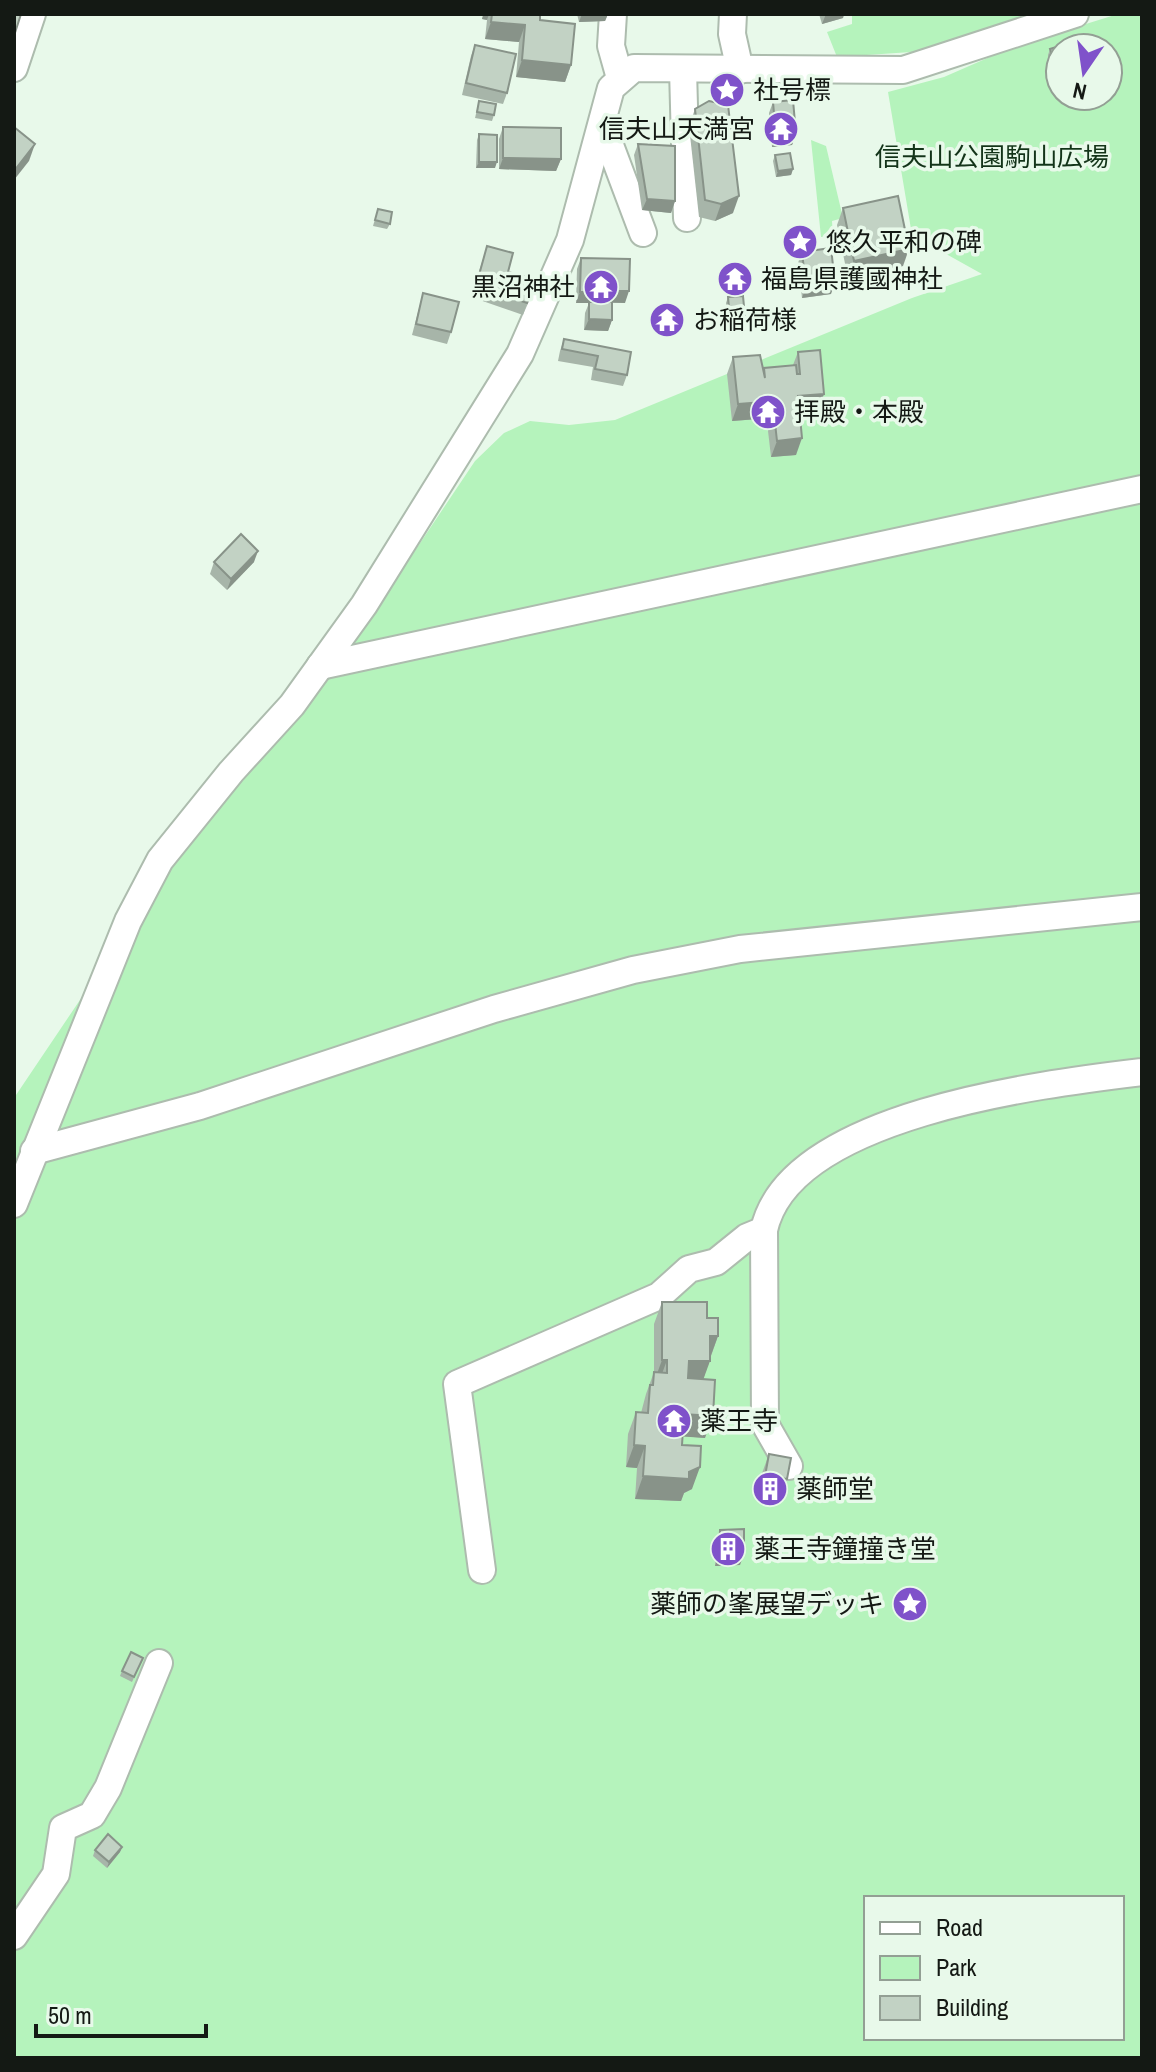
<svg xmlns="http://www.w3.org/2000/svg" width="1156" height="2072" viewBox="0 0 1156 2072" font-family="'Archivo Narrow','Noto Sans JP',sans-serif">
<rect width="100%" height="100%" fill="#e8f9ea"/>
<g fill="#b5f3bc" fill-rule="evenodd">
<polygon points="852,14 1038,14 926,51 837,57 827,32 852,24"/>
<path d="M1118,14H1142V2058H14V1098L195,829L302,708L396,579L475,461L504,433L530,421L569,425L615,420L912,298L982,274L912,235L888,92L944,77L1015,46ZM1060,48H1108V96H1060ZM866,1898H1122V2038H866Z"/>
<polygon points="811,140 826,146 843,218 832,221 833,236 821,237"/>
</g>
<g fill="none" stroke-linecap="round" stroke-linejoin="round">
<defs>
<g id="minor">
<polyline points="613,14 611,46 620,78"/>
<polyline points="733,14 732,34 740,70"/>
<polyline points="14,68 32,14"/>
<polyline points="683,69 687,218"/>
<polyline points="602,124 643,233"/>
<polyline points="320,666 1142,489"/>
<polyline points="34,1151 200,1106 494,1009 633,970 740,949 1142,907"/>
<polyline points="14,1204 128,921 160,860 231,772 292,705 364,605 520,354 570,240 611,88 634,68 903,70 1075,14"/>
<path d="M789,1466L765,1424L764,1230C789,1114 1043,1084 1142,1072"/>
<polyline points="482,1570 457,1384 659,1296 689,1269 716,1262 747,1237 764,1230"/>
<polyline points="14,1936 56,1874 63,1828 92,1815 108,1788 159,1663"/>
</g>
</defs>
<use href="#minor" stroke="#adbcae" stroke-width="30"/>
<use href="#minor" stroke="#fff" stroke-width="26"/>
</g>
<g fill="#a7b5a9">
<polygon points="483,14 540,14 540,20 571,65 565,82 516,77 519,42 485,39 487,20 482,19"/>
<polygon points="577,14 608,14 605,21 579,22"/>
<polygon points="819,14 844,14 843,18 822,24"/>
<polygon points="1070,43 1051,64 1048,55 1050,49"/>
<polygon points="475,45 507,93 503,104 462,95 471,56"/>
<polygon points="479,101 494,115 492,121 475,118"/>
<polygon points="773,102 796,134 792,145 772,147 769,113"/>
<polygon points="695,109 733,213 715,221 699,217 689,126"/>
<polygon points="503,127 561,159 556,171 499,169 499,139"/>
<polygon points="479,134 495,168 476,168 477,140"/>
<polygon points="638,144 675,201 671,213 642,210 634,155"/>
<polygon points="775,155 793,169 791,175 776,177 773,161"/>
<polygon points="843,208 903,266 848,278 837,225"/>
<polygon points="378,209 390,224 387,229 373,226"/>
<polygon points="487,246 508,272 527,303 523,315 471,297"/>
<polygon points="802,252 831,294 802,298 798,263"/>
<polygon points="581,258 625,303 612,303 612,320 608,331 584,330 585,313 589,303 576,303 577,269"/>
<polygon points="423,293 451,332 447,344 412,335"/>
<polygon points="728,297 745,317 743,323 728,324 726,303"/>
<polygon points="564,339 631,352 627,375 623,386 591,380 593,367 558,361 560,351"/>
<polygon points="798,352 818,411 800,412 796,455 771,457 767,422 759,422 758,419 732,421 727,374 733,357 763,370 793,365"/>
<polygon points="214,562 254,562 227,590 210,574"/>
<polygon points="662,1302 707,1318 718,1336 703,1379 705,1438 682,1436 682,1445 692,1489 684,1493 681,1501 635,1499 637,1468 626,1467 628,1434 636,1412 641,1413 646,1394 654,1372 654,1324"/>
<polygon points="769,1454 787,1479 779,1501 757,1498 761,1476"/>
<polygon points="720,1530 740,1565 715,1566 716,1541"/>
<polygon points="143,1658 132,1682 120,1676 122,1671"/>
<polygon points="122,1847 120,1852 107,1868 93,1856 95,1850"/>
</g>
<g fill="#889389">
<polygon points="484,14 489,14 487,20 482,19"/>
<polygon points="582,14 608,14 605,21 579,22"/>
<polygon points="826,14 844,14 843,18 822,24"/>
<polygon points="491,22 525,25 519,42 485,39"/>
<polygon points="1060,56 1060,61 1051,64 1053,58"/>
<polygon points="522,60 571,65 565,82 516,77"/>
<polygon points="796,134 792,145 772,147 776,136"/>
<polygon points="35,144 29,161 14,180 14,171"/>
<polygon points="503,158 561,159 556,171 499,169"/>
<polygon points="479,162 497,162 495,168 476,168"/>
<polygon points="793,169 791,175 776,177 778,171"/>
<polygon points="739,196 733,213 715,221 721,204"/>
<polygon points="647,199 675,201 671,213 642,210"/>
<polygon points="909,249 903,266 848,278 854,261"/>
<polygon points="835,283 831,294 802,298 806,287"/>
<polygon points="606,291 629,291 625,303 602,302"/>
<polygon points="580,292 595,292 590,303 576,303"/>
<polygon points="745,317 743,323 728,324 730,319"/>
<polygon points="589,319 612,320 608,331 584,330"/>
<polygon points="824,394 818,411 792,413 798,396"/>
<polygon points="765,402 758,419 732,421 738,404"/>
<polygon points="765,405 773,405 767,422 759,422"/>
<polygon points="802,438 796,455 771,457 777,441"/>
<polygon points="258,551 254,562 227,590 231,579"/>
<polygon points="710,1336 718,1336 710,1358"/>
<polygon points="662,1360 667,1360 659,1382 654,1382"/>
<polygon points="689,1361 710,1361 702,1383 681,1383"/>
<polygon points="684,1414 713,1416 705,1438 676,1436"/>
<polygon points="634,1445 645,1446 637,1468 626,1467"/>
<polygon points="700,1467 692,1489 684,1493 681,1501 635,1499 643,1476 689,1472"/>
<polygon points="744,1554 740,1565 715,1566 719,1555"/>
<polygon points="122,1847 120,1852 107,1868 109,1862"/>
</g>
<g fill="#c2d2c4" stroke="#889389" stroke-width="2">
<polygon points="14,14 21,14 14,36"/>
<polygon points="492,14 540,14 540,20 575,24 571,65 522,60 525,25 491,22"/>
<polygon points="1070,43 1072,48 1060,48 1060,56 1053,58 1050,49"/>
<polygon points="475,45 516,54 507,93 466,83"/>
<polygon points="793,100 796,134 776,136 773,102"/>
<polygon points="479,101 496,104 494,115 477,112"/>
<polygon points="709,101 728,105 739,196 721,204 705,200 695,109"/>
<polygon points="14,127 35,144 14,171"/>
<polygon points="503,127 561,128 561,159 503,158"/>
<polygon points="479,134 497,135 497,162 479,162"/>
<polygon points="638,144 675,146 675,201 647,199"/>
<polygon points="790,153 793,169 778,171 775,155"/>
<polygon points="898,196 909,249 854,261 843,208"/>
<polygon points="378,209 392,212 390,224 375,220"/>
<polygon points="487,246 513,253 508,272 534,279 527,303 476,286"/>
<polygon points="831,248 835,283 806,287 802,252"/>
<polygon points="581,258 630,259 629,291 606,291 606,302 612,302 612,320 589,319 589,302 594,302 595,292 580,292"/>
<polygon points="423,293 459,302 451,332 416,324"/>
<polygon points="743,296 745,317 730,319 728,297"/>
<polygon points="564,339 631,352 627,375 595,369 598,356 562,349"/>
<polygon points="820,350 824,394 798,396 802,438 777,441 773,405 765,405 765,402 738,404 733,357 760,355 765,378 764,368 796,365 797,374 800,374 798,352"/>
<polygon points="241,534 258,551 231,579 214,562"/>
<polygon points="662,1302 707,1302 707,1318 718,1318 718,1336 710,1336 710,1361 689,1361 688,1378 715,1380 713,1416 684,1414 682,1445 701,1446 700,1467 689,1472 689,1479 643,1476 645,1446 634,1445 636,1412 648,1413 650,1385 653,1385 654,1372 667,1373 667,1360 662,1360"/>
<polygon points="769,1454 791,1458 787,1479 765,1476"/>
<polygon points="744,1529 744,1554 719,1555 720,1530"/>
<polygon points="131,1652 143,1658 134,1677 122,1671"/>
<polygon points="108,1834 122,1847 109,1862 95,1850"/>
</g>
<defs>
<symbol id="sight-disc" viewBox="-11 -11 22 22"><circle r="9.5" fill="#7f52ca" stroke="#e8f9ea"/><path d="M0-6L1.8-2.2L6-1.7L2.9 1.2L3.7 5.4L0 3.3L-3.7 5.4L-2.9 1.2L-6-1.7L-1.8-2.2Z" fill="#fff"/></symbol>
<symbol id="temple-disc" viewBox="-11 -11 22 22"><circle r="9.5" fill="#7f52ca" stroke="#e8f9ea"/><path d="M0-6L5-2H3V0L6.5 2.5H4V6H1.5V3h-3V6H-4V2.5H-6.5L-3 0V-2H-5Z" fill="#fff"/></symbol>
<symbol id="building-disc" viewBox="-11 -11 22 22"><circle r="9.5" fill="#7f52ca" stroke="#e8f9ea"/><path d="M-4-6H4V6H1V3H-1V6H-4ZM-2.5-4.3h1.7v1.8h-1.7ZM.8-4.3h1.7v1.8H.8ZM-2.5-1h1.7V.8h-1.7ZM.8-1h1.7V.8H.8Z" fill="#fff"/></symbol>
</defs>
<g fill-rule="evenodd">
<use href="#sight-disc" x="707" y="70" width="40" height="40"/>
<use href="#temple-disc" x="761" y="109" width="40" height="40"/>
<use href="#sight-disc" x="780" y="222" width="40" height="40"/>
<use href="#temple-disc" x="715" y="259" width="40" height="40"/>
<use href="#temple-disc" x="581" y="267" width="40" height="40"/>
<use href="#temple-disc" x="647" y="300" width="40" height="40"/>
<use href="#temple-disc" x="748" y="392" width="40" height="40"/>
<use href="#temple-disc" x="654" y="1401" width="40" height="40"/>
<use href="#building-disc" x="750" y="1469" width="40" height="40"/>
<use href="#building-disc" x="708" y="1529" width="40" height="40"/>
<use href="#sight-disc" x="890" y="1584" width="40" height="40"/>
</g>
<g text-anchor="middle" stroke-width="7" stroke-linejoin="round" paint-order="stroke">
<g font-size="26" fill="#141914" stroke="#e8f9ea" text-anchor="start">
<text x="753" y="99">社号標</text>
<text x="755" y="138" text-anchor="end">信夫山天満宮</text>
<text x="826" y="251">悠久平和の碑</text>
<text x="761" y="288">福島県護國神社</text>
<text x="575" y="296" text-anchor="end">黒沼神社</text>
<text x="693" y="329">お稲荷様</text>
<text x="794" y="421">拝殿・本殿</text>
<text x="700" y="1430">薬王寺</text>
<text x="796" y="1498">薬師堂</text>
<text x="754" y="1558">薬王寺鐘撞き堂</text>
<text x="884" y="1613" text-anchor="end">薬師の峯展望デッキ</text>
</g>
<g font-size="26" fill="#133419" stroke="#e8f9ea">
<text x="992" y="166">信夫山公園駒山広場</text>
</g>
</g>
<rect width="1156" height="2072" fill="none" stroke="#141914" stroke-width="32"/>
<rect x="864" y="1896" width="260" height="144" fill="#e8f9ea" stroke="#939f94" stroke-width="2"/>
<rect x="880" y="1922" width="40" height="12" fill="#ffffff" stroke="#939f94" stroke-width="2"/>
<text x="936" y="1936" font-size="24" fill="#141914">Road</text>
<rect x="880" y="1956" width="40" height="24" fill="#b5f3bc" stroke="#939f94" stroke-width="2"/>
<text x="936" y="1976" font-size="24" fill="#141914">Park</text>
<rect x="880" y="1996" width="40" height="24" fill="#c2d2c4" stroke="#939f94" stroke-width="2"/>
<text x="936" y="2016" font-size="24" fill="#141914">Building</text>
<g transform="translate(1084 72) rotate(193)"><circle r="38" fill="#e8f9ea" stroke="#939f94" stroke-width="2"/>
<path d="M0-6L14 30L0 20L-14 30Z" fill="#7f52ca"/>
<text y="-12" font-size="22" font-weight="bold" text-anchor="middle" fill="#141914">N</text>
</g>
<path d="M36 2024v12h170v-12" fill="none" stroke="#141914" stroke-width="4"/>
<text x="48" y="2024" font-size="24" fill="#141914" stroke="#e8f9ea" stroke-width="6" paint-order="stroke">50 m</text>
</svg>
